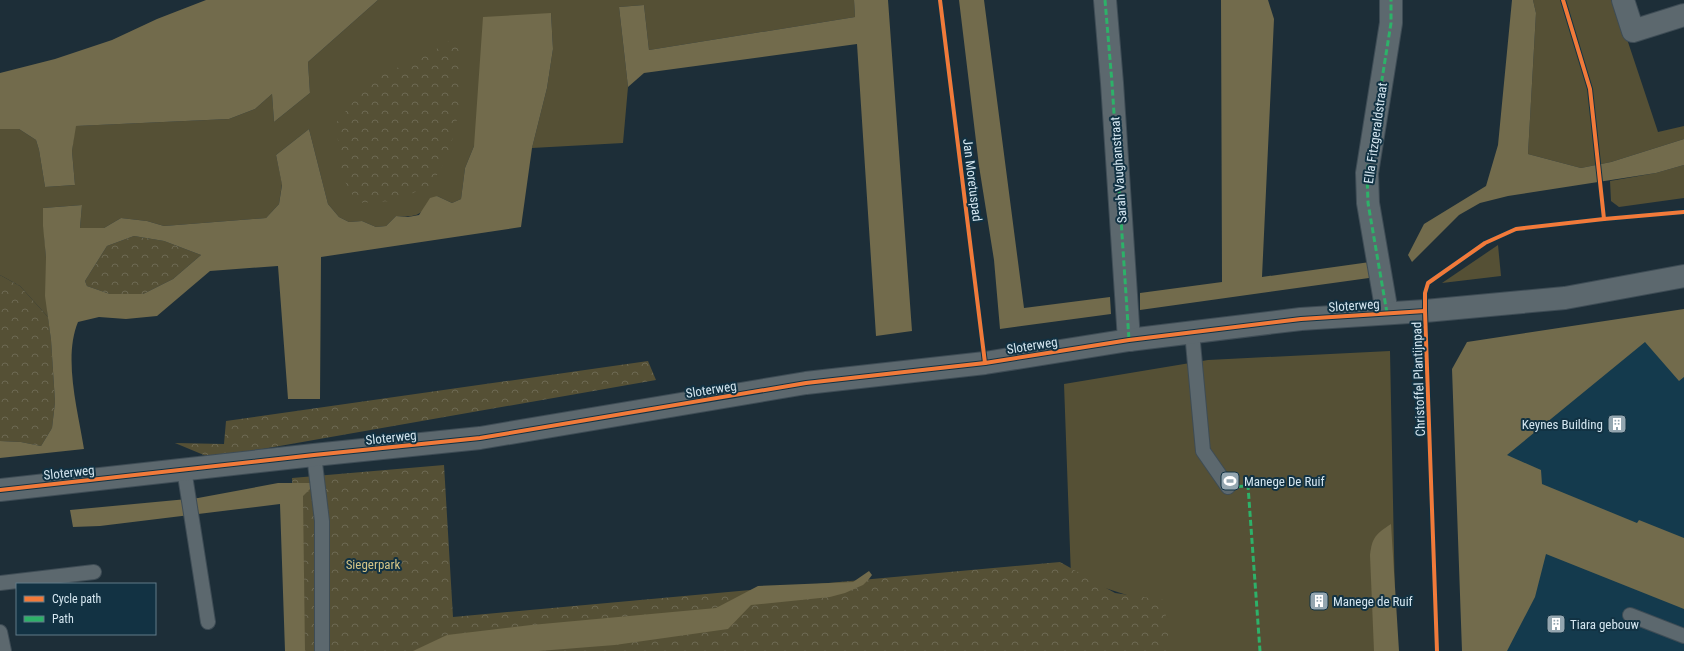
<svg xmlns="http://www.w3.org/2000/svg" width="1684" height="651" viewBox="0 0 1684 651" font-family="'Roboto Condensed',sans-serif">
<defs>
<pattern id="forest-crowns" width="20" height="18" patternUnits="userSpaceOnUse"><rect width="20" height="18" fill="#555035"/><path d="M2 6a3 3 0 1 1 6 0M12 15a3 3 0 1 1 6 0" fill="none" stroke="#6d6953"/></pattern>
</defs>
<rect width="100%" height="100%" fill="#1d2e38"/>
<polygon fill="#143a4d" points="1684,314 1684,651 1486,651 1476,373"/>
<g fill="#555035">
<path d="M378,0H854L855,17L649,50L644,5L619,7L628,87L623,143L532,148L547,88L553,49L551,13L474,146L465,168L461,199L452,203L437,196C421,213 421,218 396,216L386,226L376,227L362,221L349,222L339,217L328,204L309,129L276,155L282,184L279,204L266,218L164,226L147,221L121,218L104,228H80L82,205L43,208C43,225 45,241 46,258C47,277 46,297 48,317L20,286L0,275V129H19L36,140L39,150L45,187L75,185L72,151L75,126L229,119L255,109L272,94L274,122L310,93L308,62Z"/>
<polygon points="1533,0 1614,0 1658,132 1684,126 1684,139 1611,162 1581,168 1528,154 1536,13"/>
<polygon points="1684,165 1684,198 1619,207 1611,201 1610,181 1656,173"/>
<polygon points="1498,245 1501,276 1442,283"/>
<polygon points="1390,351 1396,651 1168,651 1164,607 1071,577 1064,384 1208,360"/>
</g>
<g fill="url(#forest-crowns)">
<polygon points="459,35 461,102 449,153 431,186 392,201 357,203 342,176 336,123 377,73 412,64"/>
<polygon points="134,236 164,241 201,255 173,279 143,294 110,294 87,286 85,281 107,246"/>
<polygon points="0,275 20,286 48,317 51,340 55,402 52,428 41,446 21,442 0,441"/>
<polygon points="648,361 656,380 211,458 175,443 224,444 226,421"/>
<polygon points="444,465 453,617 1060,562 1115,593 1164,600 1170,651 300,651 292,478"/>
</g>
<g fill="#726b4c" fill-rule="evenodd">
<polygon points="206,0 378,0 308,62 310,93 274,122 272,94 255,109 229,119 76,126 72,151 75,185 45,187 39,150 36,140 19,129 0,129 0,73 55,59 112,40 157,19"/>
<polygon points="854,0 888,0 912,331 876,336 857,44 644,73 628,87 619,7 644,5 649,50 855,17"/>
<polygon points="959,0 984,0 1024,308 1110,297 1111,314 1000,329 994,260 979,166"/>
<polygon points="1221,0 1268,0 1274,19 1262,277 1370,262 1369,278 1140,310 1140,293 1222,282"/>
<polygon points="1512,0 1533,0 1536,13 1528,154 1581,168 1611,162 1684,139 1684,165 1656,173 1508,196 1480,203 1459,215 1412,262 1408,255 1424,224 1486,186 1498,145"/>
<path d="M551,13L553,49L547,88L532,148L521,227L321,257L320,399H288L278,266L210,271L157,316L126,319L99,317L78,322C63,358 78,411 84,449L0,458V441L21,442L41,446L52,428L55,402L51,340L45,296L46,258L43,226V208L82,205L80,228H104L121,218L147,221L164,226L266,218L279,204L282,185L276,155L309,129L328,204L339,217L349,222L362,221L376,227L386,226L396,216L408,217L419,215L430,198L437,196L452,203L461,199L465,168L474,146L483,17ZM134,236L164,241L201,255L173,279L143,294H110L87,286L85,281L107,246Z"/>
<polygon points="1684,309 1684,377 1679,381 1645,342 1507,455 1541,470 1542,484 1637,523 1639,520 1684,538 1684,609 1546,554 1535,597 1507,651 1462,651 1452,369 1467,342"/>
<polygon points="278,483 311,483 310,489 303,496 305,651 285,651 280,504 100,526 73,527 70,510 198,498"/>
<path d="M1391,524L1399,651H1374L1370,555C1372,537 1376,534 1391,524Z"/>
<polygon points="869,571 872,575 869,579 863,585 845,593 830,597 751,605 728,629 615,645 539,651 413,651 447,635 531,625 716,608 758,586 853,582"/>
</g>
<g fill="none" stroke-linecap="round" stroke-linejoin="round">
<defs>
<g id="lane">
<polyline points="1192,332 1203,451 1228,487"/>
<polyline points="314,455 322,521 322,651"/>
<polyline points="184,469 208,622"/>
<polyline points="0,583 94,572"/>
<polyline points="1630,615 1684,636"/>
<polyline points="0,632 4,651"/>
</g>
<g id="street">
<polyline points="1105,0 1112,83 1129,340"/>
<polyline points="1623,0 1633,31 1684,15"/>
<polyline points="1387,313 1368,203 1367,173 1391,23 1391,0"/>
<polyline points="0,490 314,455 480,438 806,383 985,363 1129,340 1301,319 1425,311 1565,298 1684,276"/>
</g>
</defs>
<use href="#lane" stroke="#3e4c55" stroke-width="16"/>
<use href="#street" stroke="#3e4c55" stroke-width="24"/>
<use href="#lane" stroke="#5c686e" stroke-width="14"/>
<use href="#street" stroke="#5c686e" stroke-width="22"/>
<g stroke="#2db169" stroke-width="3" stroke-dasharray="6 3" stroke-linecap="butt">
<polyline points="1105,0 1112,83 1129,340"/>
<polyline points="1387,313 1368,203 1367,173 1391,23 1391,0"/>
<polyline points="1228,487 1248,486 1260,651"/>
</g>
<defs>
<g id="cycleway">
<polyline points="940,0 985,363"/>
<polyline points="1563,0 1590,89 1604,219"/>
<polyline points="0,490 314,455 480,438 806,383 985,363 1129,340 1301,319 1425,311"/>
<polyline points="1437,651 1425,311 1425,293 1428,283 1485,243 1516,229 1604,219 1684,212"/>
</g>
</defs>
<use href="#cycleway" stroke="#123243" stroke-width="6"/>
<use href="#cycleway" stroke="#f17a3a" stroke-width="4"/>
</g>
<defs>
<symbol id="building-square" viewBox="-11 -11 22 22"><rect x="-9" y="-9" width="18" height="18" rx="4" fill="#94a6b0" stroke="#123243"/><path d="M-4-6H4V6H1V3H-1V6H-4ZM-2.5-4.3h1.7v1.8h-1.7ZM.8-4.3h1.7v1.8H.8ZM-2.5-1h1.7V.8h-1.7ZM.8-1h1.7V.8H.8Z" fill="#fff"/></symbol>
<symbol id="stadium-square" viewBox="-11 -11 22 22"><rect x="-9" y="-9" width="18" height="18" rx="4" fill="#94a6b0" stroke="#123243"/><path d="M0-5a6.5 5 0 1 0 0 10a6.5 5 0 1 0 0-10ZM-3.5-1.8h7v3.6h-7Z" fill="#fff"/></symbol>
</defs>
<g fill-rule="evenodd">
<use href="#building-square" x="1606" y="413" width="22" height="22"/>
<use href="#stadium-square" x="1219" y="470" width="22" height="22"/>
<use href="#building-square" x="1308" y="590" width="22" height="22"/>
<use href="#building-square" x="1545" y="613" width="22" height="22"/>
</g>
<g text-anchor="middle" stroke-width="4" stroke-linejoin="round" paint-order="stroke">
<g font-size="13" fill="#d4e6f0" stroke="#123243">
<text transform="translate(1375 133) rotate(-82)" y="5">Ella Fitzgeraldstraat</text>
<text transform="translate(1118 170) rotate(-94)" y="5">Sarah Vaughanstraat</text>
<text transform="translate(973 180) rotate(83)" y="5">Jan Moretuspad</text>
<text transform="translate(1354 305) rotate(-4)" y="5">Sloterweg</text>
<text transform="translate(1032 345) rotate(-9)" y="5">Sloterweg</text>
<text transform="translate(1418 379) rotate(-92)" y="5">Christoffel Plantijnpad</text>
<text transform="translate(711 389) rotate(-9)" y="5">Sloterweg</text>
<text transform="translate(391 437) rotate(-6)" y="5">Sloterweg</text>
<text transform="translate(69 472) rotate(-6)" y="5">Sloterweg</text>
</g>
<g font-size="13" fill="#d4e6f0" stroke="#123243" text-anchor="start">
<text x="1603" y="429" text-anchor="end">Keynes Building</text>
<text x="1244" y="486">Manege De Ruif</text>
<text x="1333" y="606">Manege de Ruif</text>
<text x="1570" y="629">Tiara gebouw</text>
</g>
<g font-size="13" fill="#d4c486" stroke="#123243">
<text x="373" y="569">Siegerpark</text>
</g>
</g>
<rect x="16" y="583" width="140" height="52" fill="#123243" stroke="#607a88"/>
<rect x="24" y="596" width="20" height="6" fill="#f17a3a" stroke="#607a88"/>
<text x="52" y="603" font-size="12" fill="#d4e6f0">Cycle path</text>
<rect x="24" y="616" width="20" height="6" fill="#2db169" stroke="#607a88"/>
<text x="52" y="623" font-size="12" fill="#d4e6f0">Path</text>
</svg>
